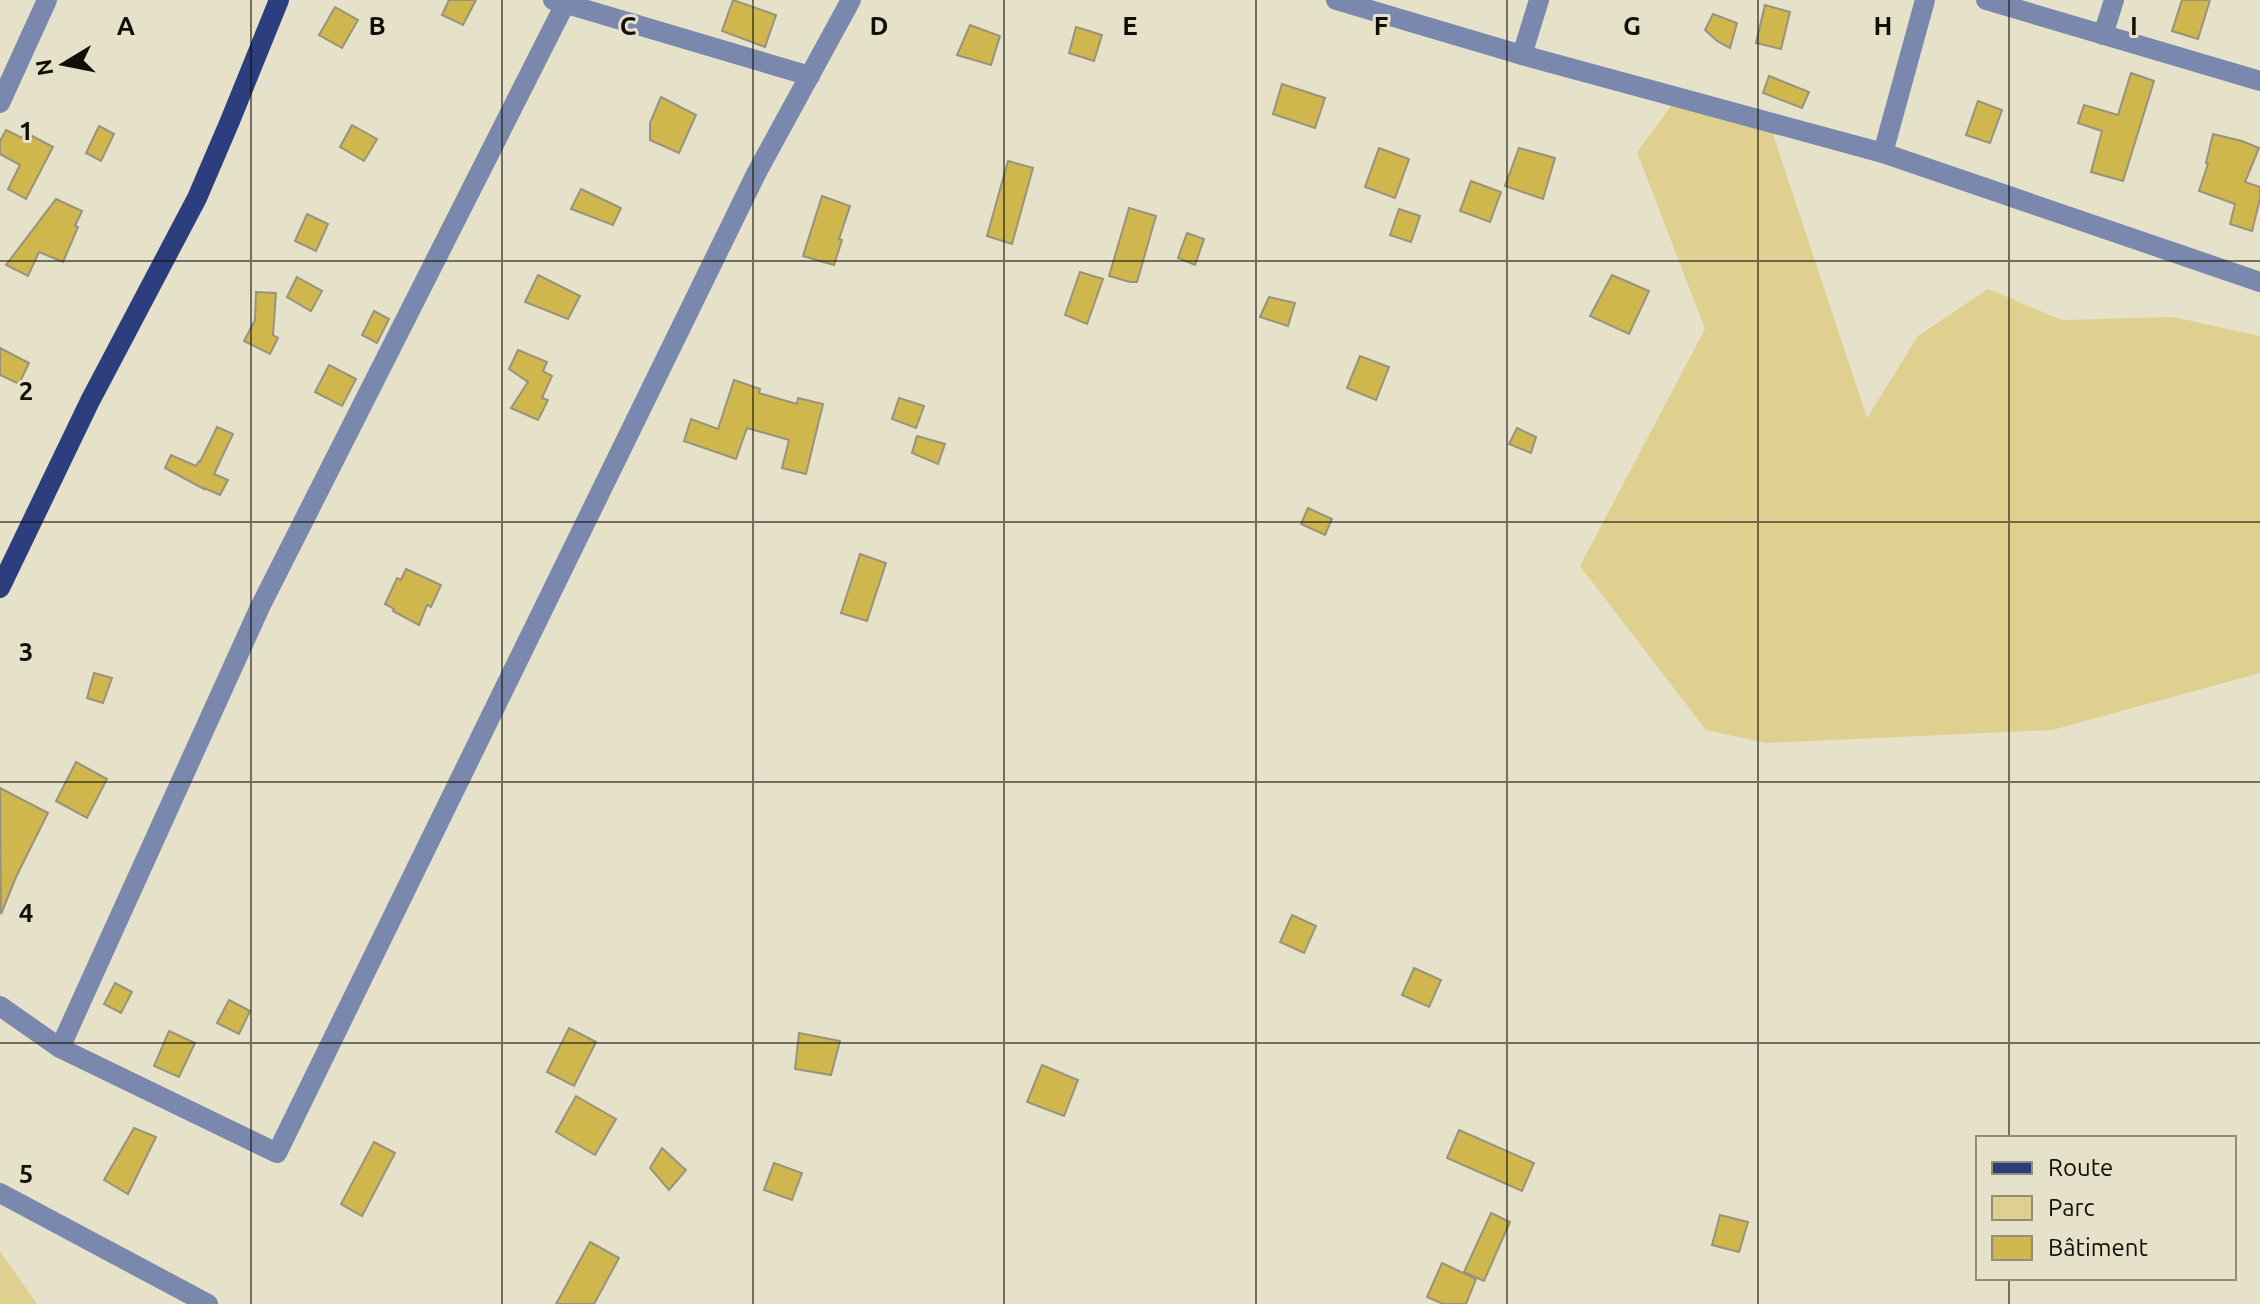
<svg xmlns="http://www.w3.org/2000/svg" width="2260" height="1304" viewBox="0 0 2260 1304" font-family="Ubuntu,sans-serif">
<rect width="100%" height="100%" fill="#e6e1c9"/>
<g fill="#dfd08f">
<polygon points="1674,102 1772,131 1867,418 1918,336 1988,289 2062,320 2173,317 2260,336 2260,673 2052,730 1766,743 1706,730 1580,566 1705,329 1637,152"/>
<polygon points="0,1251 2,1254 37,1304 0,1304"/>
</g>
<g fill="#cfb64d" stroke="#99937d" stroke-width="2">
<polygon points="449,0 476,0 463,25 442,15"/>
<polygon points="733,0 776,15 765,47 722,31"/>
<polygon points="2182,0 2210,0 2198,39 2172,31"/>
<polygon points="1765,5 1790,12 1781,49 1756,43"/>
<polygon points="335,7 358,20 342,48 319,35"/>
<polygon points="1713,14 1737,23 1730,48 1717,41 1705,30"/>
<polygon points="970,25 1000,36 991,65 957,55"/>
<polygon points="1076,27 1102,35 1094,61 1069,53"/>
<polygon points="2131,73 2154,81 2123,181 2091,172 2102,131 2078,123 2084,105 2118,115"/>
<polygon points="1769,76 1809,92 1802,108 1763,93"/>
<polygon points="1282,84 1325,98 1315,128 1273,114"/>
<polygon points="661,97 696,115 679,153 650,140 650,123"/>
<polygon points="1978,101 2002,110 1990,143 1966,135"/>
<polygon points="352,125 377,139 364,161 340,147"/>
<polygon points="99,126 114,134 101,161 86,153"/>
<polygon points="6,130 22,138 25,132 53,147 26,199 8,189 20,165 0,154 0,141"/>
<polygon points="2213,134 2242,141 2259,148 2245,182 2260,187 2260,199 2252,231 2230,224 2235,204 2199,191 2208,164 2206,163"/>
<polygon points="1379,148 1409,159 1395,198 1365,187"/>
<polygon points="1519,148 1555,158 1543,199 1505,186"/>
<polygon points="1008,161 1033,168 1012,244 987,236"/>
<polygon points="1471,181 1501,192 1490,222 1460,211"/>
<polygon points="581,189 621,208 613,225 571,209"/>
<polygon points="822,196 850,206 839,239 842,240 834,265 803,256"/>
<polygon points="56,199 82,211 75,226 78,227 63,262 39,252 28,276 6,265"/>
<polygon points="1129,208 1156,216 1137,282 1130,282 1109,276"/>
<polygon points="1399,209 1420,216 1411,242 1390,235"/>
<polygon points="307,214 328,224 316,251 295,241"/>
<polygon points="1187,233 1204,239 1195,265 1178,258"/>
<polygon points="1080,272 1103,279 1087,324 1065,315"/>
<polygon points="538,275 580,296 568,319 525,302"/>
<polygon points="1612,275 1649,291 1629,334 1590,316"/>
<polygon points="297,277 322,291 311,311 287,297"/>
<polygon points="256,292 276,293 273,335 278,338 270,354 244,341 255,320"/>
<polygon points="1269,297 1295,303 1288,326 1260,317"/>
<polygon points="374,311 389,319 377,343 362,335"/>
<polygon points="0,348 29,363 19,384 0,375"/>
<polygon points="518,350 547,362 543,371 552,376 542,398 548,400 538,420 511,408 528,382 509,369"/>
<polygon points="1360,356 1389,367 1376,400 1347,388"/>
<polygon points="329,365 356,379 342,406 315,392"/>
<polygon points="734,380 760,389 759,393 797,404 798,398 823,404 806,474 782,468 789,440 747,428 736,459 684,441 691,419 718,429"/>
<polygon points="899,398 924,406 916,428 892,419"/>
<polygon points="217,427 233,434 214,474 228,480 220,495 204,488 204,489 165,468 171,455 196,466 199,461 200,462"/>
<polygon points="1517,428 1536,437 1531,453 1509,444"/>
<polygon points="917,436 945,444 938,464 912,453"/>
<polygon points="1308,508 1332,519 1325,535 1301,524"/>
<polygon points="860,554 886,563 867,621 841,613"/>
<polygon points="406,569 441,585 431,607 427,605 419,625 393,611 394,609 385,604 397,578 401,580"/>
<polygon points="94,673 112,678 103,703 87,698"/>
<polygon points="76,762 107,779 87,818 56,801"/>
<polygon points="0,788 48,813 16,877 1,914"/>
<polygon points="1292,915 1316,926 1304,953 1280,942"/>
<polygon points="1414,968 1441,980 1429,1007 1402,995"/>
<polygon points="115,983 132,992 121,1013 104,1004"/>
<polygon points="229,1000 250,1011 239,1034 217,1023"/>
<polygon points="569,1028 596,1042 574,1086 547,1072"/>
<polygon points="169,1031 195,1043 179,1077 154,1066"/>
<polygon points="799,1033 840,1041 831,1075 795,1069"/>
<polygon points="1042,1065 1078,1080 1064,1116 1027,1102"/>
<polygon points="576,1096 616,1119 595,1155 556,1132"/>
<polygon points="134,1128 156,1137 128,1194 104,1180"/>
<polygon points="1459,1130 1534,1163 1522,1191 1447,1158"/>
<polygon points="374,1142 395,1153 362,1216 341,1204"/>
<polygon points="662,1148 686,1170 669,1190 650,1168"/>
<polygon points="774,1163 802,1173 792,1200 764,1190"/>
<polygon points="1491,1213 1510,1222 1484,1281 1464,1272"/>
<polygon points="1720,1215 1748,1222 1739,1252 1712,1245"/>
<polygon points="590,1242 619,1258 594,1304 556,1304"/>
<polygon points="1442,1263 1476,1279 1466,1304 1443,1304 1427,1297"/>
</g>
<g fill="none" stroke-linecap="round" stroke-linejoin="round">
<g stroke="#7a88ad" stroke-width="20">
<polyline points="553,0 810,76"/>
<polyline points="1336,0 1522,55 1883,153 2260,282"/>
<polyline points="1986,0 2260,81"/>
<polyline points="2103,35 2114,0"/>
<polyline points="1522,55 1539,0"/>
<polyline points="0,103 47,0"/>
<polyline points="1883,153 1925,0"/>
<polyline points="0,1006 60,1048 277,1153 757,172 851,0"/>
<polyline points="60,1048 260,607 565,4"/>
<polyline points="0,1193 208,1304"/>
</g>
<polyline stroke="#2c3e7d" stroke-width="20" points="0,588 90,401 197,198 230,121 279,0"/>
</g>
<path fill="none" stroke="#110f07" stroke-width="2" stroke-opacity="0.55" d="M251,0V1304M502,0V1304M753,0V1304M1004,0V1304M1256,0V1304M1507,0V1304M1758,0V1304M2009,0V1138M0,261H2260M0,522H2260M0,782H2260M0,1043H2260M2009,1278V1304"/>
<g font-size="26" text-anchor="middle" font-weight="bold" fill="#110f07" stroke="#e6e1c9" stroke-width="6" stroke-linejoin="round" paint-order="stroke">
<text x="126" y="35">A</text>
<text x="377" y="35">B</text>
<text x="628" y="35">C</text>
<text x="879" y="35">D</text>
<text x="1130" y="35">E</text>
<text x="1381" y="35">F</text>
<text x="1632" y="35">G</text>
<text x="1883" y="35">H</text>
<text x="2134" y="35">I</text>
<text x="26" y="140">1</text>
<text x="26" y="400">2</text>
<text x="26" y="661">3</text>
<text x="26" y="922">4</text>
<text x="26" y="1183">5</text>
</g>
<rect x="1976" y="1136" width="260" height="144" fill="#e6e1c9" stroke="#918d7b" stroke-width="2"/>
<rect x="1992" y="1162" width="40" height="12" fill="#2c3e7d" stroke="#918d7b" stroke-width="2"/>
<text x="2048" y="1176" font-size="24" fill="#110f07">Route</text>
<rect x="1992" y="1196" width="40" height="24" fill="#dfd08f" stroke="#918d7b" stroke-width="2"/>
<text x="2048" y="1216" font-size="24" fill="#110f07">Parc</text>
<rect x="1992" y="1236" width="40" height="24" fill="#cfb64d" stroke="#918d7b" stroke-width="2"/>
<text x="2048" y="1256" font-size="24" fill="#110f07">Bâtiment</text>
<g transform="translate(64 64) rotate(260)" stroke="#e6e1c9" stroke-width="6" paint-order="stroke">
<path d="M0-6L14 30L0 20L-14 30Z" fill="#110f07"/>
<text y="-12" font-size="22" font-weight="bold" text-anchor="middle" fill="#110f07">N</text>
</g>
</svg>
